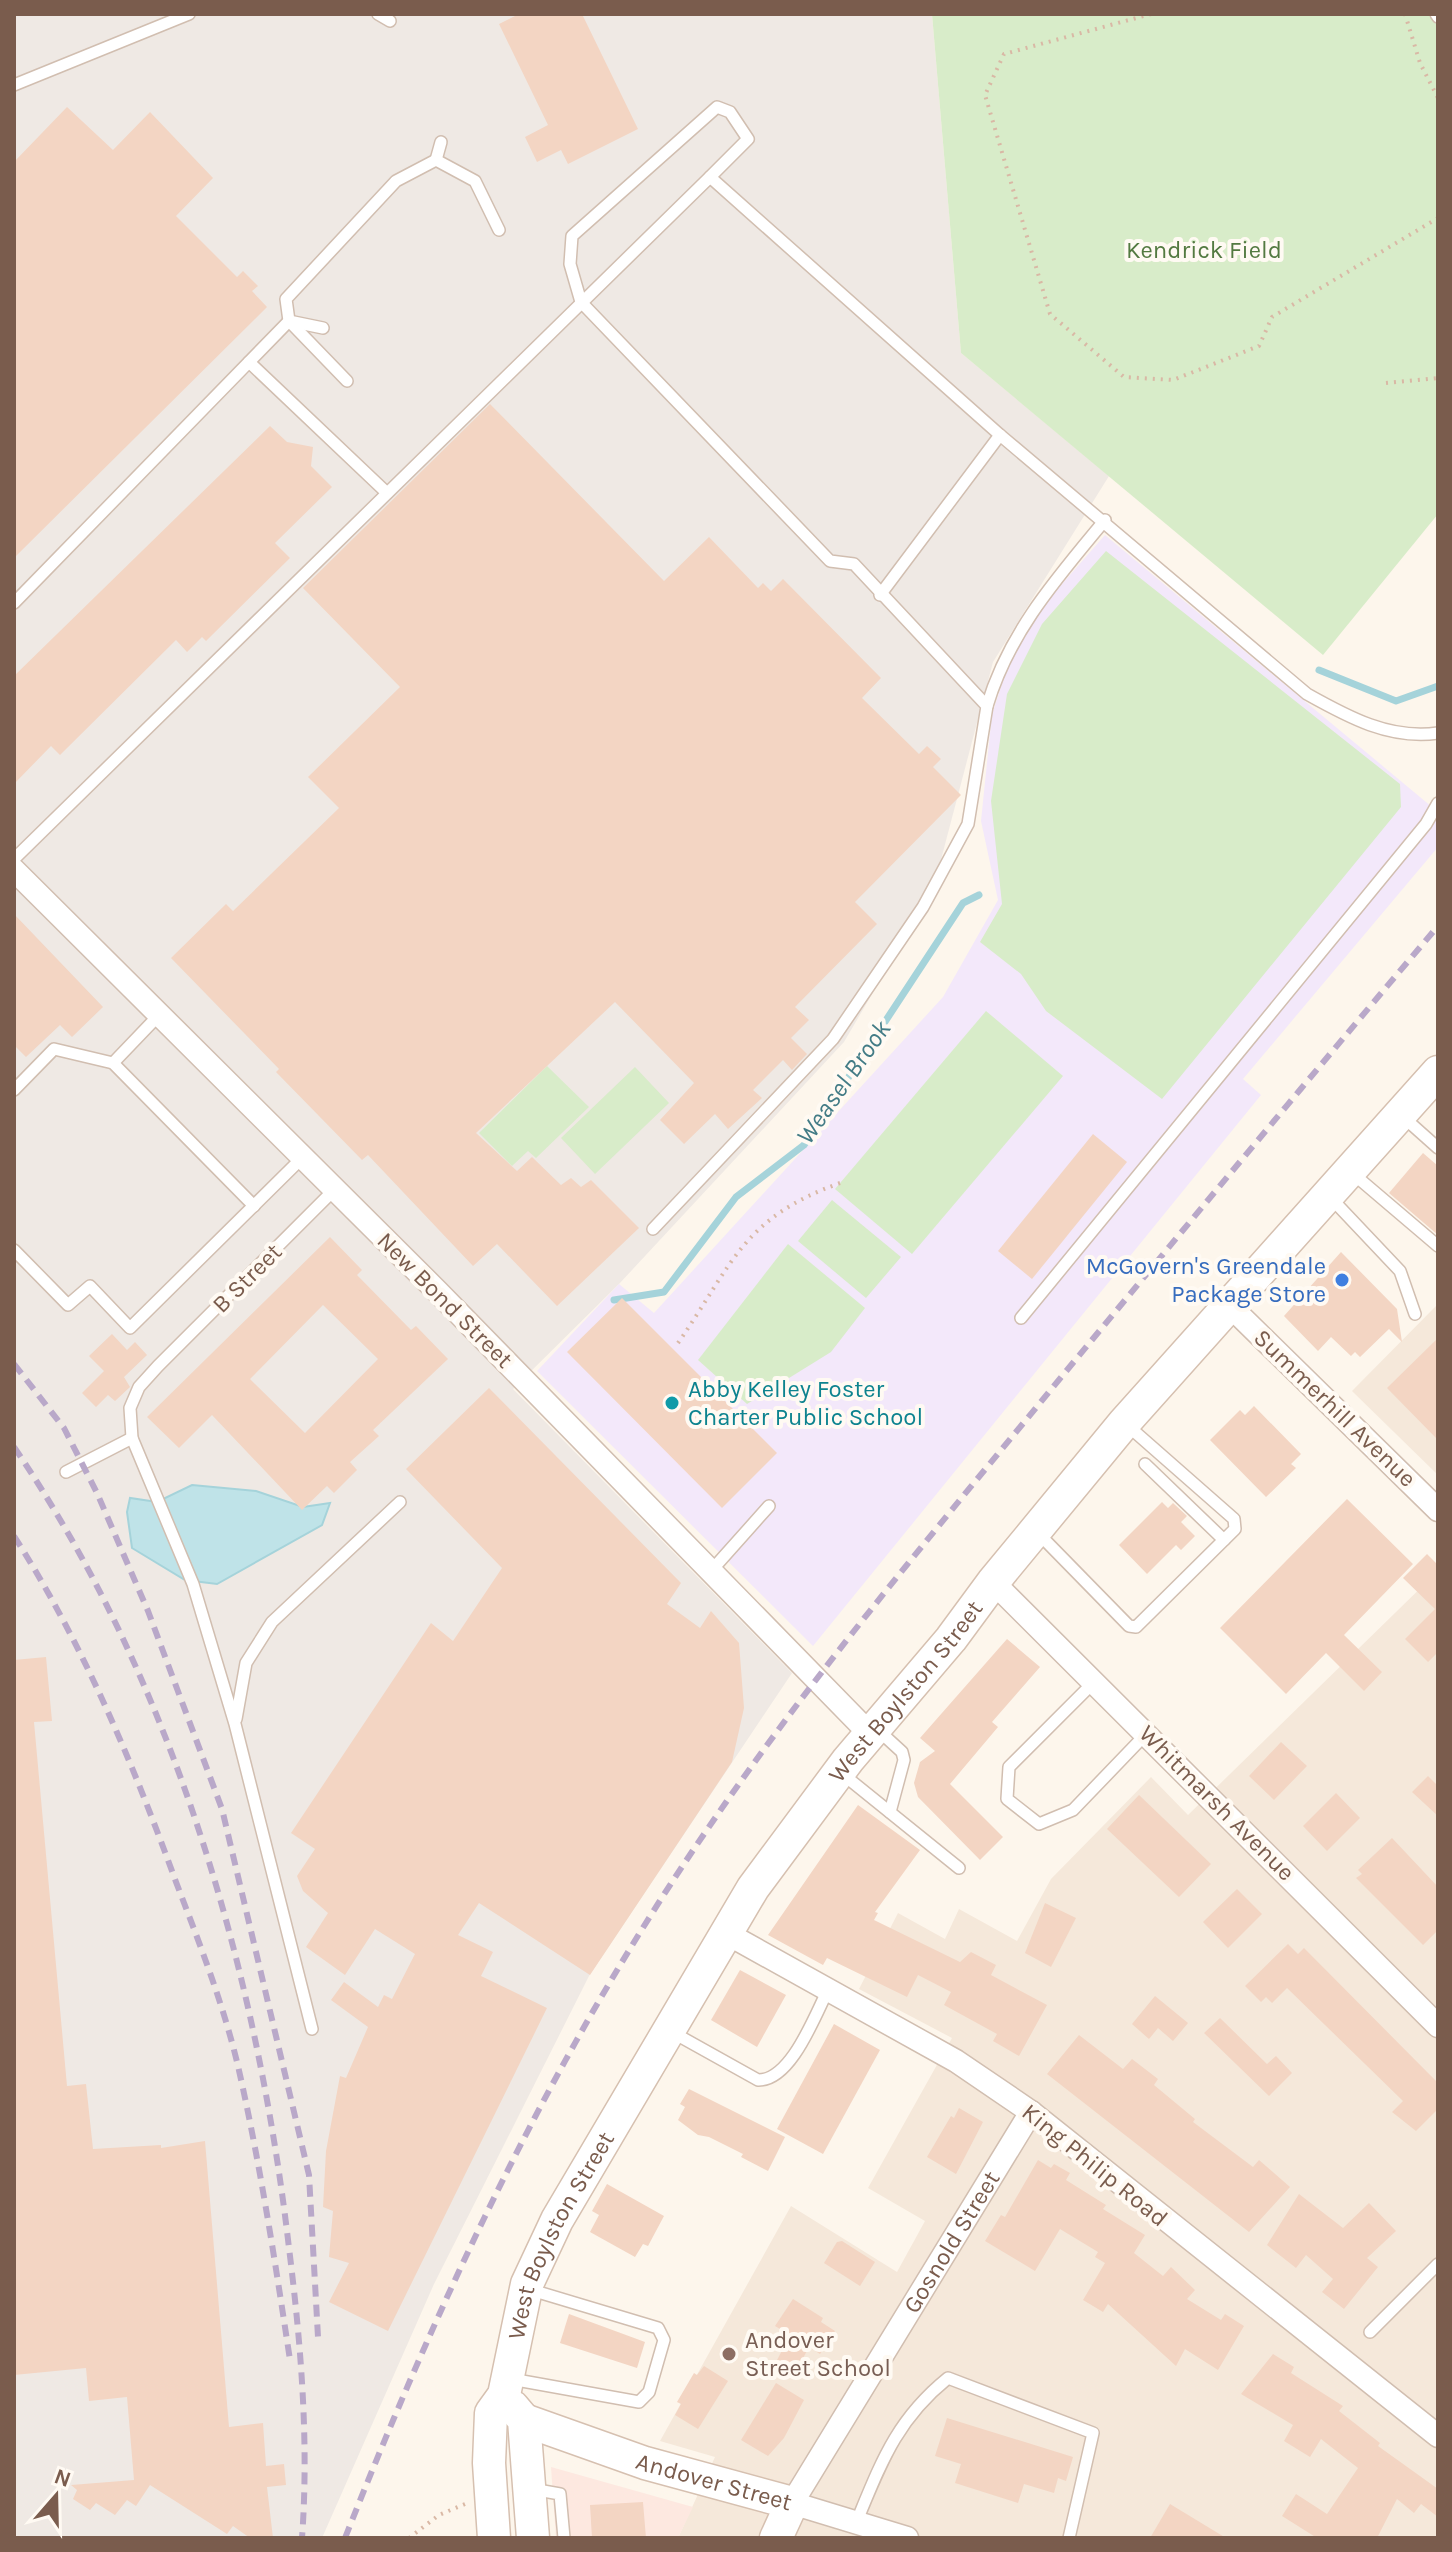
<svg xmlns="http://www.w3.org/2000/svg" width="1452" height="2552" viewBox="0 0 1452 2552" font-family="Karla,sans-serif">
<rect width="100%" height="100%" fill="#fdf6ec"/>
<g fill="#f5e8da">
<polygon points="1438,1304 1438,1475 1352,1391"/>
<polygon points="1438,1571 1438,2538 678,2538 715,2457 660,2441 791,2206 897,2272 925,2221 868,2188 952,2038 859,1989 898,1913 945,1939 959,1909 1017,1941 1051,1879 1151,1777 1188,1815"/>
</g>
<polygon fill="#fde8e0" points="551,2467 693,2507 678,2538 556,2538"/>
<polygon fill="#efe9e4" points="14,14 932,14 961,353 1109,476 993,662 933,890 844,1042 619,1284 513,1389 792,1673 589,1976 434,2284 322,2538 14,2538"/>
<polygon fill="#f3e8fa" points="1105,535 1438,812 1438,847 1243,1079 1261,1095 813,1646 537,1371 619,1284 654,1313 943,997 998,900 981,821 992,714 1005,675 1021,640 1048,600"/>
<g fill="#d8ecc9">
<polygon points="932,14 1438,14 1438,514 1323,655 961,353"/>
<polygon points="1106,551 1400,784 1401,807 1162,1099 1046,1011 1021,974 980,942 1002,904 991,801 1007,694 1042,624"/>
<polygon points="986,1011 1063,1076 912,1254 835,1189"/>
<polygon points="547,1066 589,1107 536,1158 528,1151 512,1166 479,1133"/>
<polygon points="635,1067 669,1103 595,1174 561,1138"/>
<polygon points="832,1200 901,1257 866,1298 798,1241"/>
<polygon points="788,1244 865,1308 831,1352 747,1404 698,1360"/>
</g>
<polygon fill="#bfe3e8" stroke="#a5d3da" stroke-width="2" points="192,1485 256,1491 303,1507 330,1503 322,1525 217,1584 185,1580 132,1548 127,1512 130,1498 157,1502"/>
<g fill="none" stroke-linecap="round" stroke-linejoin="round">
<g stroke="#a5d3da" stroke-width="7">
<polyline points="1319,670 1396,701 1438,686"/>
<polyline points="614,1300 664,1292 736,1197 804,1145 963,903 979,895"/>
</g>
</g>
<g fill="#f3d5c3" fill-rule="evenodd">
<polygon points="519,14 582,14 638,129 568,164 561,150 537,162 525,137 548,125 499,24"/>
<polygon points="67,107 113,150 150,112 213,178 176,216 237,277 243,271 258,286 252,291 267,307 14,558 14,162"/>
<polygon points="490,404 664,581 709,537 758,588 763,583 771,591 783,579 881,678 862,698 919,754 927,746 941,759 933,767 961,795 855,902 877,924 795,1007 809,1020 791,1038 807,1054 792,1070 783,1060 753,1090 762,1098 728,1129 715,1114 684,1144 660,1120 694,1083 615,1002 476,1133 517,1171 532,1157 561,1185 571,1178 581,1187 591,1180 639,1228 557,1306 497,1244 473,1266 368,1155 362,1160 276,1072 279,1069 171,958 226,904 233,911 339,808 308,777 400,687 303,588"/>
<polygon points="270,426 287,442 313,447 311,466 332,487 275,543 290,558 206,641 202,637 187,652 176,640 60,755 51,746 14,784 14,676"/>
<polygon points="14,914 103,1007 72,1037 60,1025 26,1057 14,1045"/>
<polygon points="1093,1134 1127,1162 1032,1279 998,1251"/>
<polygon points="1423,1153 1438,1166 1438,1235 1389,1193"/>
<path d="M330,1237L362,1270L357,1275L411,1330L416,1326L448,1359L373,1430L379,1436L350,1462L357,1470L334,1493L327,1486L302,1510L212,1415L179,1448L147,1417ZM323,1305L378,1359L305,1433L250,1379Z"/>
<polygon points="1341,1252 1397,1309 1402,1342 1389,1329 1360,1357 1355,1352 1351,1356 1331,1337 1318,1351 1284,1316"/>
<polygon points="622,1298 777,1453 722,1508 567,1352"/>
<polygon points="112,1334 127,1350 135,1342 147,1355 124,1377 130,1387 115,1401 108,1395 96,1407 82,1393 104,1371 89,1356"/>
<polygon points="1438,1338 1438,1440 1387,1388"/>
<polygon points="489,1388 681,1583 667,1604 700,1628 711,1611 739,1643 744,1708 732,1762 590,1975 479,1903 458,1935 493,1952 481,1976 547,2008 388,2331 329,2302 349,2263 329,2257 333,2211 323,2207 326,2151 340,2076 346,2078 368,2027 331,2000 344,1982 378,2007 384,1995 392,1999 415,1954 375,1929 345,1975 306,1947 328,1913 303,1891 297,1876 315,1849 291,1833 431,1623 453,1641 502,1568 406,1469"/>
<polygon points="1254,1406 1301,1454 1291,1464 1296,1468 1266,1497 1210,1440 1240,1410 1245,1415"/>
<polygon points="1347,1499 1413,1564 1344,1635 1382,1672 1364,1691 1326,1653 1286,1694 1220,1628"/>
<polygon points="1162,1502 1168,1508 1173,1503 1187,1516 1181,1522 1195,1536 1181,1550 1176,1545 1147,1574 1119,1545"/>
<polygon points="1427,1554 1438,1565 1438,1652 1428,1662 1405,1639 1435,1609 1403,1578"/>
<polygon points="1007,1639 1040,1667 992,1722 998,1727 950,1784 1003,1837 980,1860 918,1797 914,1783 920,1762 935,1751 920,1738"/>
<polygon points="46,1657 52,1721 34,1722 67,2086 86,2084 93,2149 161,2145 161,2148 205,2141 229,2427 263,2423 266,2466 284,2464 286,2485 267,2487 273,2538 250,2538 233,2526 227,2534 150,2485 136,2506 127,2500 115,2515 96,2503 90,2510 73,2499 77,2490 71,2485 134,2480 127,2397 89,2401 86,2368 14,2375 14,1660"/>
<polygon points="1281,1742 1307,1766 1274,1800 1249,1776"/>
<polygon points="1428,1776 1438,1786 1438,1816 1412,1792"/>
<polygon points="1336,1793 1360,1818 1327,1851 1303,1826"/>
<polygon points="1139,1795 1211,1864 1179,1897 1107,1829"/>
<polygon points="858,1805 920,1850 875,1912 878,1913 874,1920 960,1962 971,1952 996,1965 991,1975 1047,2005 1019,2056 993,2041 997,2034 944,2005 951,1992 918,1975 907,1997 827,1958 823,1965 768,1935"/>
<polygon points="1392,1838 1438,1887 1438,1930 1423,1945 1356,1878 1362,1874 1358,1870"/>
<polygon points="1237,1889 1262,1914 1228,1948 1203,1922"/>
<polygon points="1045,1903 1076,1918 1051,1967 1025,1953"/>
<polygon points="1288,1944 1298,1954 1304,1948 1438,2083 1438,2109 1416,2131 1392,2112 1403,2101 1287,1988 1272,2003 1266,1997 1261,2002 1245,1986"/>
<polygon points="740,1970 786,1995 757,2047 711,2020"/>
<polygon points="1155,1996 1188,2023 1173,2041 1158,2028 1149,2039 1132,2024"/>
<polygon points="1220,2018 1267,2064 1276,2056 1292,2073 1269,2096 1204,2033"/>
<polygon points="834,2024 880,2050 823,2154 777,2129"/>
<polygon points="1079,2035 1123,2069 1132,2059 1158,2079 1154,2085 1195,2119 1193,2122 1253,2167 1259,2160 1290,2187 1249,2232 1047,2074"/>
<polygon points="689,2089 785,2137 768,2171 741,2157 743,2154 709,2137 698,2135 678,2120 685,2107 680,2104"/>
<polygon points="959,2108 983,2122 956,2174 927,2157 951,2116 954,2118"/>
<polygon points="1038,2160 1051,2168 1054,2164 1070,2173 1066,2180 1106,2205 1103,2209 1145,2235 1134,2253 1163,2276 1171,2267 1195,2290 1187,2299 1221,2320 1225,2314 1244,2326 1218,2370 1185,2349 1176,2366 1108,2304 1103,2312 1083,2300 1105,2263 1095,2257 1098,2252 1060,2229 1035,2271 985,2241 1001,2215 1005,2217"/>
<polygon points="607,2184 664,2216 648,2246 643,2244 635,2257 590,2232 599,2215 592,2211"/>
<polygon points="1299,2194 1343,2228 1369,2203 1396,2231 1367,2258 1378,2267 1344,2309 1322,2292 1333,2279 1306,2255 1296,2268 1267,2245"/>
<polygon points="842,2241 875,2262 860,2286 824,2263 837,2242"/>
<polygon points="793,2299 823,2318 821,2322 835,2331 820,2354 809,2347 794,2375 775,2364 790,2335 775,2326"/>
<polygon points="569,2314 645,2342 637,2368 560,2343"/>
<polygon points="1273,2354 1294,2367 1291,2373 1343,2406 1339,2411 1380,2443 1378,2446 1438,2489 1438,2517 1421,2504 1414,2513 1397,2499 1377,2538 1317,2538 1282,2516 1296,2494 1327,2514 1358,2468 1321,2439 1310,2457 1284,2441 1293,2425 1241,2394"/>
<polygon points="704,2366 728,2381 698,2429 675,2415 681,2404 677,2402 694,2373 697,2375"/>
<polygon points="776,2383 804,2400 784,2438 768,2456 741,2440"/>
<polygon points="947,2418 1073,2457 1066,2481 1058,2478 1054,2493 1024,2484 1018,2503 955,2483 961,2464 935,2456"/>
<polygon points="643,2502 646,2538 592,2538 590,2505"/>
<polygon points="1170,2504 1226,2538 1150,2538"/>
</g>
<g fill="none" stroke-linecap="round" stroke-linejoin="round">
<defs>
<g id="lane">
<polyline points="378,14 390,21"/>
<polyline points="1436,14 1438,17"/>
<polyline points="14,85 189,14"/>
<polyline points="436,160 441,142"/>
<polyline points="289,321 323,328"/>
<polyline points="249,362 387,493"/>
<polyline points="347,381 289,321 286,299 396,181 436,160 475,181 499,230"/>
<polyline points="880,595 1000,435"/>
<polyline points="14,603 289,321"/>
<path d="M987,706C1009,632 1057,578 1105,520"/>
<path d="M14,859L710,177L1000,435L1307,694C1348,717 1390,740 1438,733"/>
<polyline points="113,1063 159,1015"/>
<polyline points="14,1090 54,1049 113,1063 254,1206"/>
<polyline points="1401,1115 1438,1148"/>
<polyline points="1351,1172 1438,1246"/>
<polyline points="1329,1196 1400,1271 1415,1314"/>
<polyline points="653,1229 833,1039 923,907 968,824 987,706 854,564 830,561 581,302 570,264 572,236 717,107 730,112 748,139 710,177"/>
<polyline points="14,1250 68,1305 90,1286 130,1328 303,1157"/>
<polyline points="1021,1318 1426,824 1438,803"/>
<polyline points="1145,1464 1224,1540"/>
<polyline points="66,1472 132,1438"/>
<polyline points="1036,1531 1129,1626 1136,1627 1235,1529 1234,1519 1127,1425"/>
<polyline points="711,1571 769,1506"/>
<polyline points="1094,1682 1009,1767 1007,1799 1039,1824 1073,1810 1146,1734"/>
<polyline points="236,1719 246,1663 272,1622 400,1502"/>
<polyline points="878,1730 902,1752 904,1760 890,1812"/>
<polyline points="840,1772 959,1868"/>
<polyline points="312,2029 235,1724 193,1584 132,1438 130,1408 139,1387 158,1366 335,1189"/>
<path d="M670,2031L758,2080C791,2081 815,2015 828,1990"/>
<polyline points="1370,2332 1438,2264"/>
<polyline points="511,2379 639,2402 649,2392 664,2340 658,2328 528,2289"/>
<polyline points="532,2489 560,2494 564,2538"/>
<path d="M856,2523C881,2463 896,2420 948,2378L1093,2433L1069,2538"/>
</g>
<g id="street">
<polyline points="14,870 438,1292 870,1734"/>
<polyline points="1231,1307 1438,1510"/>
<polyline points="993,1582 1438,2026"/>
<polyline points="726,1933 956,2061 1031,2112 1438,2436"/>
<path id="s1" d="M907,2538L792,2503L1031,2112"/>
</g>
<g id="secondary">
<polyline points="513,2407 524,2420 533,2538"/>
<path id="s2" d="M524,2420L645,2463L792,2503L776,2538"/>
<path id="s3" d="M494,2538L489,2463L491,2413L504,2395L527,2284L557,2220L753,1888L848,1760L951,1639L993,1582L1124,1423L1438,1072"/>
</g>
</defs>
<use href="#lane" stroke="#d1beb0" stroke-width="14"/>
<use href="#street" stroke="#d1beb0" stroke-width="25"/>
<use href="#secondary" stroke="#d6c0b0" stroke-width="35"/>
<g stroke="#d9b8a5" stroke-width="4" stroke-dasharray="2 6" stroke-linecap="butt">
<polyline points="1151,14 1004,54 985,95 1050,314 1124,377 1173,380 1259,346 1272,317 1438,218"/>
<polyline points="1405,14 1420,63 1438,98"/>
<polyline points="1386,383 1438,378"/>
<path d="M678,1343C733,1264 742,1218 840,1183"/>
<polyline points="409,2538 439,2515 465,2504"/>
</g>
<use href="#lane" stroke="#fff" stroke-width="11"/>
<use href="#street" stroke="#fff" stroke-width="22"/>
<use href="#secondary" stroke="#fff" stroke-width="32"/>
<g stroke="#b9a8c9" stroke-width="6" stroke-dasharray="12 8" stroke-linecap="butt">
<polyline points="14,1364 64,1428 97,1493 148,1611 222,1809 309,2175 318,2337"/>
<path d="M14,1447C173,1680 257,1971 289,2248C301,2344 309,2442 302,2538"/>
<path d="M14,1536C83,1644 132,1761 176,1882C199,1942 223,2003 238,2066C260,2163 275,2261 290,2360"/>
<path d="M345,2538C444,2288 559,2043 713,1821C823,1661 949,1514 1072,1364C1193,1218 1315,1071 1438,926"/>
</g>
</g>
<circle fill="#3f7fe0" stroke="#fffaf3" stroke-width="3" cx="1342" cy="1280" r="8"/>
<circle fill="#0f9aa8" stroke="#fffaf3" stroke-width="3" cx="672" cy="1403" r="8"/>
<circle fill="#8d6e63" stroke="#fffaf3" stroke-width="3" cx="729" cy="2354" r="8"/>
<g text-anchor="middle" stroke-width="8" stroke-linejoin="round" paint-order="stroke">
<g font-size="24" fill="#537a41" stroke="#fffaf3">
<text x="1204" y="258">Kendrick Field</text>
</g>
<g font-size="24" fill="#366cbe" stroke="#fffaf3" text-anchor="end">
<text x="1326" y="1274">McGovern's Greendale<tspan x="1326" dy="28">Package Store</tspan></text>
</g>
<g font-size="24" fill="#7a5c4d" stroke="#fffaf3">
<text transform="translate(247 1278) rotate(-45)" y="8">B Street</text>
<text transform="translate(445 1300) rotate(45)" y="8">New Bond Street</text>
<text transform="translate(1335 1408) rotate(44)" y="8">Summerhill Avenue</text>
<text dy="8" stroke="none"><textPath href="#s3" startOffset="966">West Boylston Street</textPath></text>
<text transform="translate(1217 1803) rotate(45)" y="8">Whitmarsh Avenue</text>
<text transform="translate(1095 2165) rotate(39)" y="8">King Philip Road</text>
<text dy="8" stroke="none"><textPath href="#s3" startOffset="318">West Boylston Street</textPath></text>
<text dy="8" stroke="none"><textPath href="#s1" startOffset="426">Gosnold Street</textPath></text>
<text dy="8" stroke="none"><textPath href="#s2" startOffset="200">Andover Street</textPath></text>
</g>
<g font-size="24" fill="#0d838f" stroke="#fffaf3" text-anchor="start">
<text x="688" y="1397">Abby Kelley Foster<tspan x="688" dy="28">Charter Public School</tspan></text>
</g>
<g font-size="24" fill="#785e54" stroke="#fffaf3" text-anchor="start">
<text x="745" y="2348">Andover<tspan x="745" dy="28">Street School</tspan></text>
</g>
<g font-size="26" font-style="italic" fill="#437c86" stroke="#fffaf3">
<text transform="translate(843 1082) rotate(-55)" y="9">Weasel Brook</text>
</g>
</g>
<rect width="1452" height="2552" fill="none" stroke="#7a5c4d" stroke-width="32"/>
<g transform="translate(56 2496) rotate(20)" stroke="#fffaf3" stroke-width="6" paint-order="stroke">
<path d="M0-6L14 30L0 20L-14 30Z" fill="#7a5c4d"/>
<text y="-12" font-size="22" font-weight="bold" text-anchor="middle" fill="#7a5c4d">N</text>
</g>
</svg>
